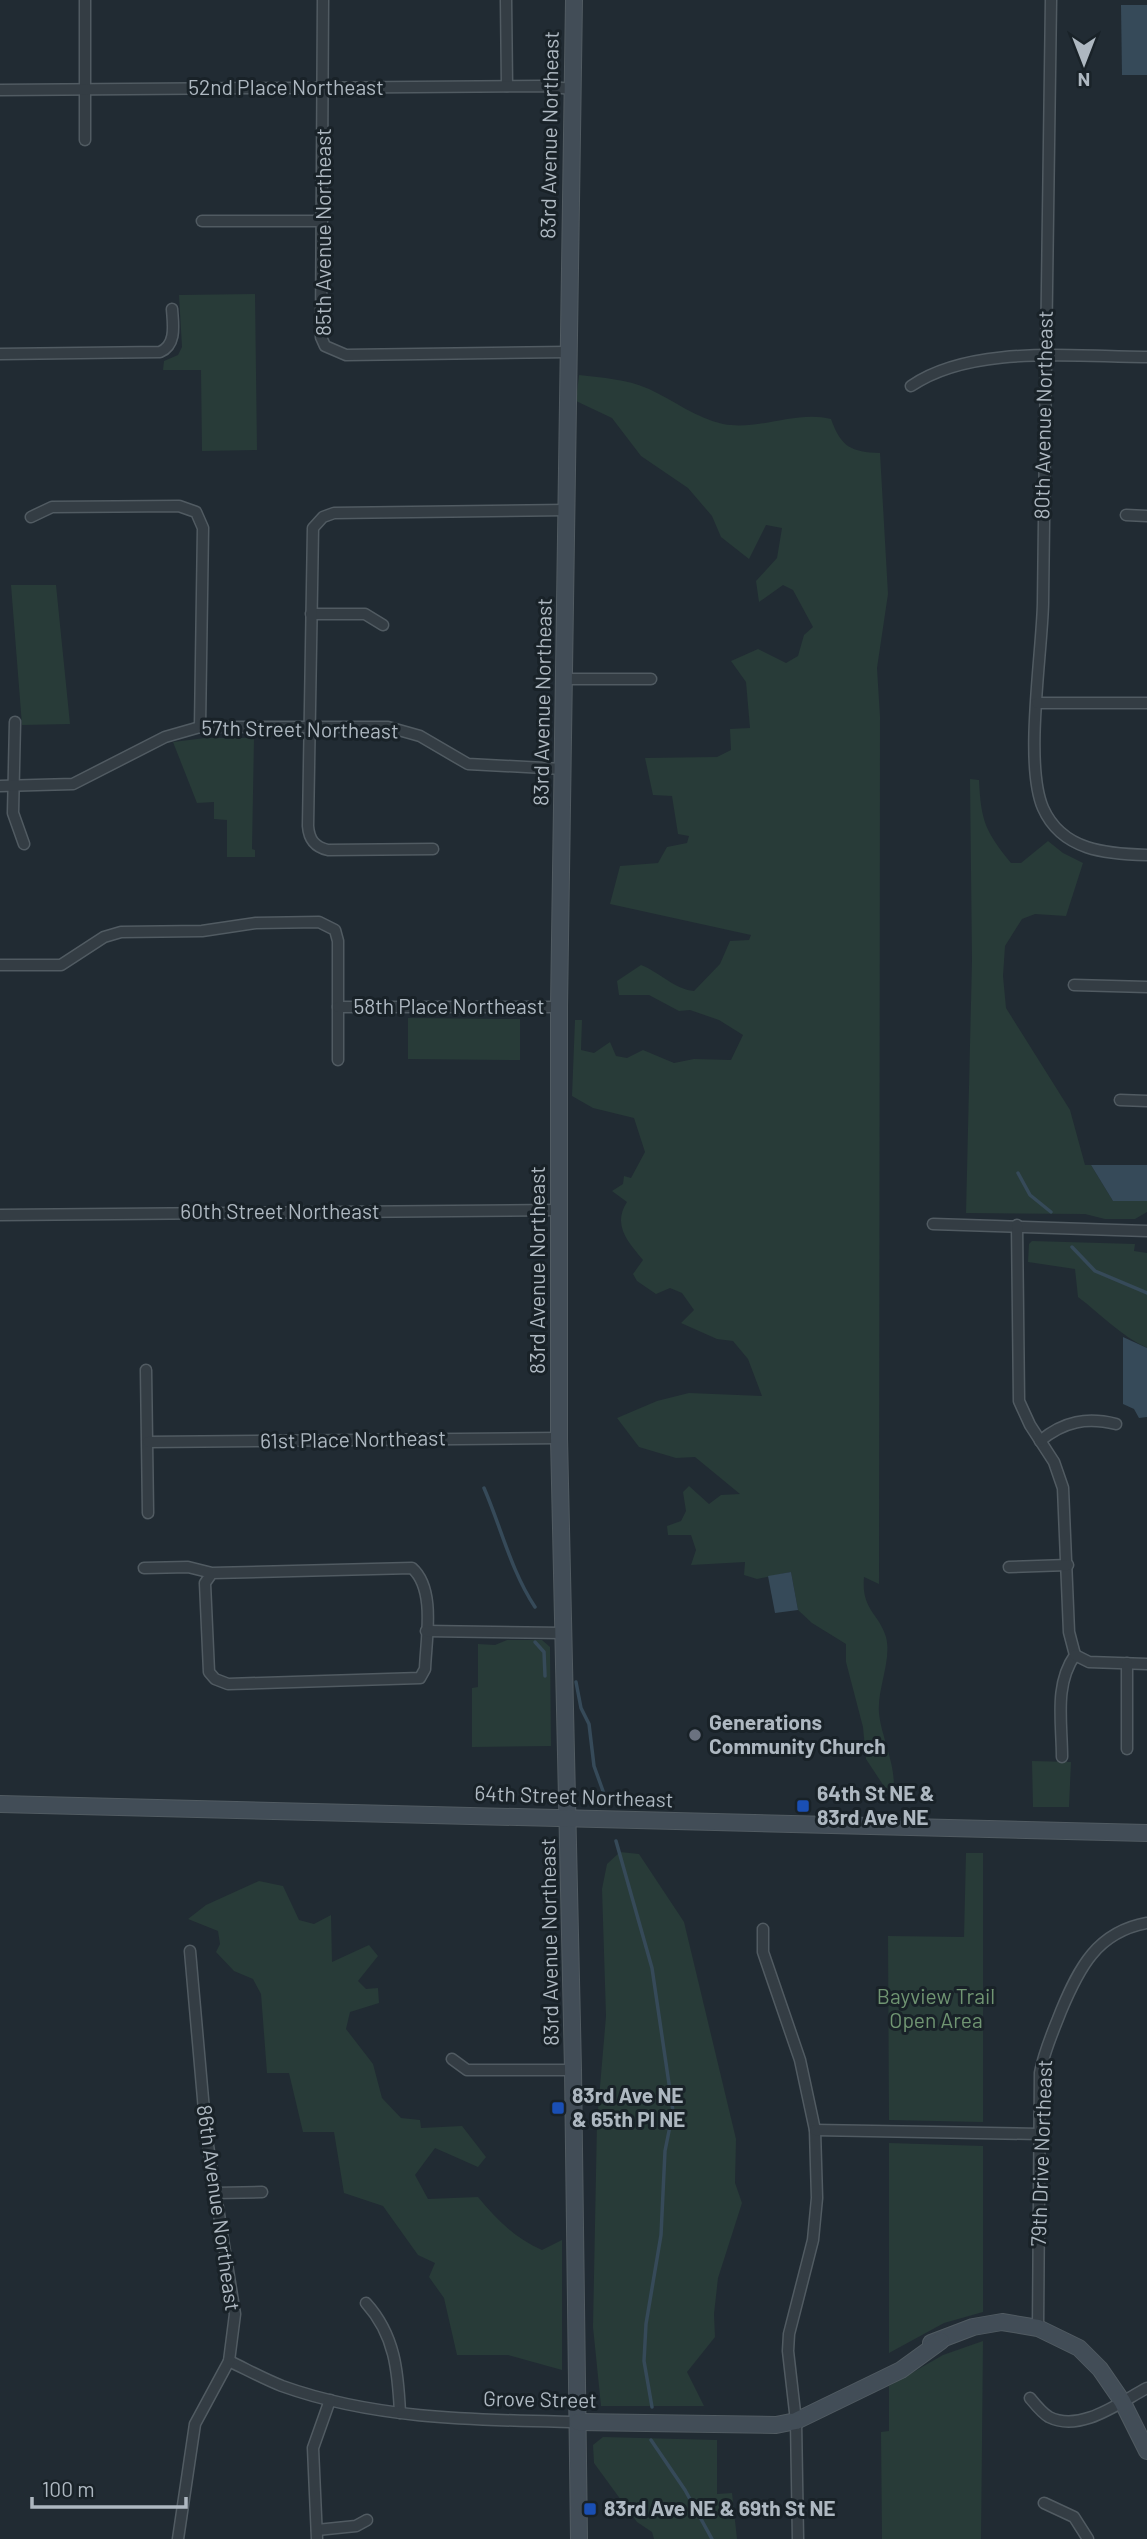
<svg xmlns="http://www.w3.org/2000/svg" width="1147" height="2539" viewBox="0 0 1147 2539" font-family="Barlow,sans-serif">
<rect width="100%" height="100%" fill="#212b33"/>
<g fill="#283b38">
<polygon points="255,294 257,450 202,451 201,370 163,370 164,361 178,355 182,347 179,295"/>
<path d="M579,375C603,378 627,379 649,389C673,400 696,418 723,424C759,431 796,410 831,419C841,447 851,452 880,453L888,594L877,668L880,717L879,1584L864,1577C861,1610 879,1613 886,1637C892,1660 877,1689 879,1713C881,1738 901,1775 891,1797L866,1759L863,1727L846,1662V1644L812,1623L798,1610L791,1572L757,1579L744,1575L745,1562L691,1565L696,1550L691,1535H668L667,1526L681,1521L686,1511L683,1492L689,1486L709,1504L721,1495L740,1494L695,1457L676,1458L639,1447L617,1418L657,1401L689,1393L762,1396L748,1359L733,1341L717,1339L681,1323L694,1310L682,1293L670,1288L656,1294L637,1281L633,1274L643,1260C628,1242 612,1225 627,1202L612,1191L623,1184L624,1176L631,1178L645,1152L634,1118L593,1108L572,1096L575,1020H582L581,1050L594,1053L610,1042L616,1056L627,1058L643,1050L674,1063L694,1059L731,1060L743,1035L719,1020L690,1010L679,1011L649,995H619L617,981L641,965C661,973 674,989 694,991L720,964L730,941L749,940L751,935L610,904L620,866L658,863L667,847L687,843L689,836L678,834L672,796L653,795L645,758L717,757L731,750L730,729L750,728L746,682L731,661L758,649L786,663L798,656L804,635L813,627L793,590L783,585L759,602L756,581L777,558L782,528L766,525L749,559L721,537L712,516L688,488L641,456L612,418L576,401Z"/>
<polygon points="11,585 56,585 70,724 22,725"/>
<polygon points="205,738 254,738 252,849 255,850 255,857 227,857 227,820 214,819 214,802 197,803 173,742"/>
<path d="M970,779L979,780C981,821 985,831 1011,863H1021L1048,841L1063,853L1083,863L1066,916L1035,914L1022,919L1005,946L1003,976L1006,1008L1070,1110L1085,1165H1091L1113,1201H1147V1212L1135,1219H1105L1085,1214L966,1213L972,961Z"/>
<polygon points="408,1018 520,1019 520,1060 408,1059"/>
<path d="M1032,1241L1135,1244L1134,1251L1147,1253V1348C1121,1336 1102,1315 1078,1297L1075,1269L1028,1262L1029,1244Z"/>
<polygon points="507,1640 542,1640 550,1647 551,1746 472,1747 472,1688 478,1687 478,1644 495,1645"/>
<polygon points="1032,1761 1071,1762 1069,1807 1033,1807"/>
<polygon points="620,1852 639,1854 684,1922 736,2139 735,2183 742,2203 718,2278 714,2314 715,2337 687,2372 704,2406 601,2406 593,2327 597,2122 606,2016 602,1889 607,1864"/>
<polygon points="966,1853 983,1853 983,2122 889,2120 888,1936 964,1937"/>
<path d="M259,1881L283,1886L299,1920L314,1924L331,1915L332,1962L369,1945L378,1956L358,1981L366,1989L378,1988L379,2003L350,2012L346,2029L373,2064L382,2098L401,2118L420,2120L421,2128L462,2126L486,2157L478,2167L435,2148L415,2175L428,2199L478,2197C497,2220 515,2238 542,2250L562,2240V2370L508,2355H457L444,2298L429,2277L435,2263L418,2255L383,2206L344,2193L334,2132H303L289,2073H267L261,1994L253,1979L234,1971L216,1952L220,1944L218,1931L188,1919L206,1905Z"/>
<polygon points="889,2143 983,2146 983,2312 944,2323 889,2353"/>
<polygon points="983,2341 981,2539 882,2539 881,2432 889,2431 889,2386 943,2355"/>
<polygon points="603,2437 717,2440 717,2494 732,2493 737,2539 654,2539 652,2532 637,2522 594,2463 593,2445"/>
</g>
<g fill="#364a59">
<polygon points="1121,5 1147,5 1147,75 1122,75"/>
<polygon points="1091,1165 1147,1165 1147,1201 1113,1201"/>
<polygon points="1123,1337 1147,1348 1147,1417 1139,1418 1134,1409 1123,1404"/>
<polygon points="791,1572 798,1610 775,1613 768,1576"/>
</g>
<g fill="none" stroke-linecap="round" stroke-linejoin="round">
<g stroke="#364a59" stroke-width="3.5">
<polyline points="1018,1173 1030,1195 1051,1212"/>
<polyline points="1072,1247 1095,1271 1147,1293"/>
<path d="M484,1488C501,1527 511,1571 535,1607"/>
<polyline points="535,1642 544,1652 545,1676"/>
<polyline points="576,1682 581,1708 589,1724 594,1766 603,1791"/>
<polyline points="616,1841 652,1968 673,2111 665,2151 661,2235 646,2324 644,2361 652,2407"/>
<polyline points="651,2440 685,2490 712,2539"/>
</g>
<defs>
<g id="street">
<polyline points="85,0 85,140"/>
<polyline points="323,0 321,337 325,346 346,355 567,352"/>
<polyline points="506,0 507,86"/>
<path d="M1051,0C1047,201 1046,402 1043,603C1042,654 1024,764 1043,808C1062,851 1107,854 1147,855"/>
<polyline points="0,90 542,86 572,89"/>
<polyline points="202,221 322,221"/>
<path d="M0,354L160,352C177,345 173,324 172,309"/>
<path d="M911,386C972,344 1075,357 1147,357"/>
<polyline points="1126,515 1147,516"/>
<polyline points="31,517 52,507 179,506 196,512 203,528 200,727"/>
<polyline points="311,614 365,614 383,625"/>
<polyline points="564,679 651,679"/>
<polyline points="1037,703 1147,703"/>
<polyline points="15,722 13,813 24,844"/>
<polyline points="0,786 73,784 165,737 200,727 388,727 420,736 468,764 563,769"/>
<path d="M433,849L328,850C315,847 309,840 308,826L313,528L323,517L334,513L567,510"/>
<polyline points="0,965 61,965 104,937 121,932 202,931 256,923 319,922 335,930 338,941 338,1060"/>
<polyline points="1074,985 1147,987"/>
<polyline points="338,1007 559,1007"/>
<polyline points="1120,1100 1147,1101"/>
<polyline points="0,1215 559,1210"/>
<polyline points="933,1224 1147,1231"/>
<path d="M1017,1225L1019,1401L1030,1425L1054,1462L1063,1488L1069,1632L1075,1655C1054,1685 1062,1722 1062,1757"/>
<polyline points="146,1370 148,1513"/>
<path d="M1040,1441C1064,1421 1087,1417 1116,1424"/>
<polyline points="148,1442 559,1438"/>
<polyline points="1009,1567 1068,1565"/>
<path d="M144,1568L188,1567L212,1573L412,1568C436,1589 426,1639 425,1669L420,1678L228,1684L215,1679L209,1672L205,1583L212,1573"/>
<polyline points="426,1631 563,1633"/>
<polyline points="1075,1655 1089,1662 1147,1664"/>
<polyline points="1127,1749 1127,1663"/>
<polyline points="763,1929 763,1952 800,2060 815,2130 817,2198 813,2240 789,2334 788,2351 796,2421 798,2539"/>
<polyline points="452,2059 467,2070 573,2070"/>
<polyline points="815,2130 1039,2134"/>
<polyline points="216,2193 262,2192"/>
<path d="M366,2303C395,2335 398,2371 400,2413"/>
<path d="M1038,2328L1040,2073C1044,2051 1053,2032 1061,2011C1079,1968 1097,1932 1147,1923"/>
<path d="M229,2361C246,2369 264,2379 282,2386C377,2420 478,2420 578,2422"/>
<path d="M1030,2398C1035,2404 1042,2413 1049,2417C1081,2433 1120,2402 1147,2388"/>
<polyline points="1044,2503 1074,2517 1088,2539"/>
<polyline points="317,2530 356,2526 367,2520"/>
<polyline points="178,2539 195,2424 229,2361 235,2314 206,2133 190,1951"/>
<polyline points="317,2539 313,2448 330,2400"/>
</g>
<g id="secondary">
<polyline points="574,0 559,1007 559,1438 573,2070 579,2539"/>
<polyline points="0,1804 1147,1833"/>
<polyline points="931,2343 973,2327 1002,2322 1038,2328 1079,2348 1100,2369 1122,2401 1147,2451"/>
<polyline points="578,2422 776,2425 796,2421 901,2370 941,2341"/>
</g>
</defs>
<use href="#street" stroke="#515b62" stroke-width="13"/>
<use href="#secondary" stroke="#515b62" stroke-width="18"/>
<use href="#street" stroke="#343d44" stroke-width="10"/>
<use href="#secondary" stroke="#424d57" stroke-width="16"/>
</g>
<circle fill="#6b7280" stroke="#192228" stroke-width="2.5" cx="695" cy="1735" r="7"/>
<g fill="#1a4fb4" stroke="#192228" stroke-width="2.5">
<rect x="796" y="1799" width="14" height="14" rx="3.5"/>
<rect x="551" y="2101" width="14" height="14" rx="3.5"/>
<rect x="583" y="2502" width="14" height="14" rx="3.5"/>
</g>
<g text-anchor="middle" stroke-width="6" stroke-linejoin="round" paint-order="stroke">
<g font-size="21" fill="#aeb8c1" stroke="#192228">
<text x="286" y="95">52nd PIace Northeast</text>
<text transform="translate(550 135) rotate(-89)" y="7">83rd Avenue Northeast</text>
<text transform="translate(324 232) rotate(-90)" y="7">85th Avenue Northeast</text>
<text transform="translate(1044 415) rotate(-89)" y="7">80th Avenue Northeast</text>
<text transform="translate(543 702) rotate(-89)" y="7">83rd Avenue Northeast</text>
<text transform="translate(300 730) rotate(1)" y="7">57th Street Northeast</text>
<text x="449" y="1014">58th Place Northeast</text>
<text x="280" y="1219">60th Street Northeast</text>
<text transform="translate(538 1270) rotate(-90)" y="7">83rd Avenue Northeast</text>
<text transform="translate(353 1440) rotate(-1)" y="7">61st Place Northeast</text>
<text transform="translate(574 1797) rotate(2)" y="7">64th Street Northeast</text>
<text transform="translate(550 1942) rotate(-91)" y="7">83rd Avenue Northeast</text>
<text transform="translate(1042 2153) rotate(-88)" y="7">79th Drive Northeast</text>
<text transform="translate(218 2208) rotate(82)" y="7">86th Avenue Northeast</text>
<text transform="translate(540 2400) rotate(1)" y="7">Grove Street</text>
</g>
<g font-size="21" font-weight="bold" fill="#aeb8c1" stroke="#192228" text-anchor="start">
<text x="709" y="1730">Generations<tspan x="709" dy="24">Community Church</tspan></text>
<text x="817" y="1801">64th St NE &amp;<tspan x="817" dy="24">83rd Ave NE</tspan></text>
<text x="572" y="2103">83rd Ave NE<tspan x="572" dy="24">&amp; 65th Pl NE</tspan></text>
<text x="604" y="2516">83rd Ave NE &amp; 69th St NE</text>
</g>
<g font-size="21" fill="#709572" stroke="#192228">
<text x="936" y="2004">Bayview Trail<tspan x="936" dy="24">Open Area</tspan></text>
</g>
</g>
<g transform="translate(1084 63) rotate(180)" stroke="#192228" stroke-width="5" paint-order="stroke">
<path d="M0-5L12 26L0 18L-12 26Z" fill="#aeb8c1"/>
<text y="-10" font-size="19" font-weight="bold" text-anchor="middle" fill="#aeb8c1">N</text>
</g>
<path d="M32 2497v10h154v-10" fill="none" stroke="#aeb8c1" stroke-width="3.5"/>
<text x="42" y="2497" font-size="21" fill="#aeb8c1" stroke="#192228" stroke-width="5" paint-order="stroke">100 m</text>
</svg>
